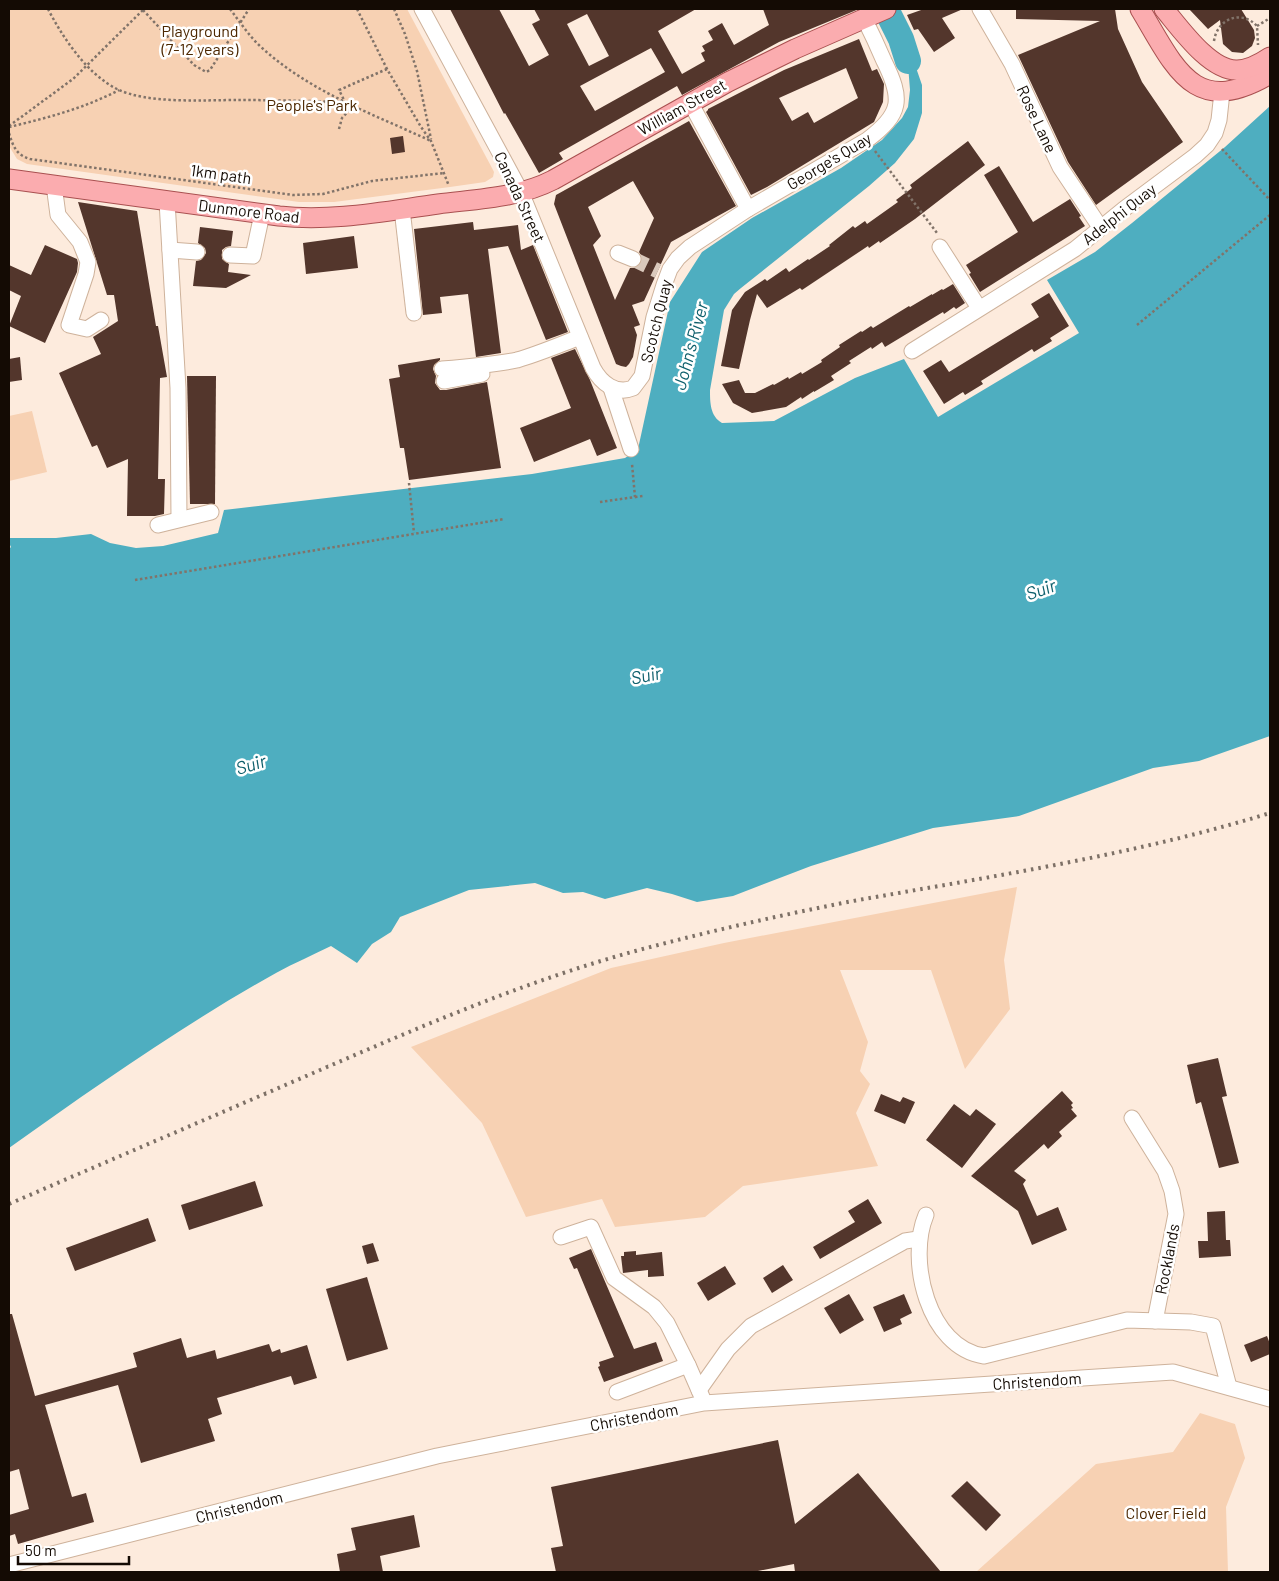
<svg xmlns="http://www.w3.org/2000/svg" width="1279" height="1581" viewBox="0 0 1279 1581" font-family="Barlow,sans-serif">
<rect width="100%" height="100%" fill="#fdebdd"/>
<g fill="#f7d1b3">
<polygon points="9,9 407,9 492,168 494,172 493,177 485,182 450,187 334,202 299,202 27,164 17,159 9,146"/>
<polygon points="32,411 47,472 9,481 9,416"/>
<polygon points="1017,887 1004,960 1010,1009 965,1069 931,970 840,970 868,1042 860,1071 870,1084 856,1113 878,1166 743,1186 705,1217 615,1227 602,1199 526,1217 482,1123 411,1047 611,968 724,943"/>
<polygon points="1200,1413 1235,1424 1245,1458 1226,1507 1228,1572 976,1572 1096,1464 1173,1452"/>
</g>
<path fill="#4eaec0" d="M896,27L913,59L922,85V113L914,139L895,163L869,186L741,288L734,294L724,310L710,390C710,402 710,416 722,423L774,421L855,378L904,359L938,417L1079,333L1047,280L1095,252L1132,223L1225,147L1270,106V736L1199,761L1153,768L1019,816L933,828L811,866L733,896L697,902L672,894L647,888L605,899L583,892L563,893L535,883L469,890L400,917L391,932L372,944L357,963L331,946C313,955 294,963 276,973C183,1025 96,1086 9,1148V549L11,547L9,543V538H56L91,534L110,543L136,548L163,546L218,533L224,510L532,474L625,458L638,449L670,302L702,252L752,218L841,168L882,140L902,118L908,107L910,90L908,65Z"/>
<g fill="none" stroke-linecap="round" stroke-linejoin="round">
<polyline stroke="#4eaec0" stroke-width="26" points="886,9 901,39 908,61"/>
</g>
<g fill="#53362c" fill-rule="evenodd">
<path d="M450,9H499L529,66L549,55L532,24L540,20L534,9H696L658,31L682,74L705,61L701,53L705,51L702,46L713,40L708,31L722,23L734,45L769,25L763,9H859L779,42L682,95L677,86L559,153L563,159L539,173L505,113L504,114ZM587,14L609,56L589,66L567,24ZM651,48L665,72L595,111L580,86Z"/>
<polygon points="924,9 963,9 942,18 955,38 934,52 918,29 914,30 907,15"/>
<polygon points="1016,9 1115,9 1118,29 1142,82 1183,142 1096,205 1068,162 1018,55 1100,21 1016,19"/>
<polygon points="1189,9 1241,9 1254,30 1255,38 1252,46 1243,53 1232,52 1223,44 1220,20 1208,29"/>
<path d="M859,39L872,71L877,69L884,84L883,102L874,122L767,187L751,195L706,112L708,110V109L784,70ZM846,68L858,98L814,123L808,112L792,121L779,98Z"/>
<path d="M689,121L736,206L671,242L644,301L632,305L640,325L634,327L637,335L633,357L629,364L626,367L621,366L616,364L554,204L556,195ZM633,181L654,218L639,252L642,257L641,263L635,268H630L615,300L593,245L601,236L588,207Z"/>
<polygon points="403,136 405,152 392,154 390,138"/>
<polygon points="968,141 985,165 915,219 880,243 879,241 869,248 868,246 802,290 800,288 767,308 757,294 750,320 739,369 721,366 732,310 745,292 765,279 767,281 786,268 789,272 808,259 809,260 830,246 829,245 853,226 855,228 865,221 867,224 898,202 896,200 912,188 910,185"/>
<polygon points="999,166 1033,222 1070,199 1081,216 1079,217 1085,226 980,292 969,274 971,273 966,265 1018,232 984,175"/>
<polygon points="78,202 137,211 156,326 158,326 167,377 160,378 158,479 165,479 164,514 155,516 127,516 128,459 107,468 97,445 92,447 59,373 101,354 93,337 118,321 114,295 107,295"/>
<polygon points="473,222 474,230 518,225 521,250 533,245 568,332 546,340 508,246 488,249 501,353 476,357 468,294 440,297 442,313 423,315 414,229"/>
<polygon points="200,227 233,231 231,246 226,247 222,250 222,259 229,264 228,272 251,275 226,288 193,286 196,261 201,260 206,253 205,248 198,243"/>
<polygon points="354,236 358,268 306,274 303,243"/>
<polygon points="45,245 77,259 78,263 77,272 45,343 9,326 21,296 9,290 9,265 31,275"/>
<polygon points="953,284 965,303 956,309 954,307 944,314 943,312 885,347 882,342 872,349 871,347 849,361 851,363 831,376 834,380 814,392 814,391 802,399 801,397 786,407 752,413 733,403 722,384 739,380 745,393 755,393 773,384 774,385 788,377 789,379 801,372 802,374 822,362 821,360 840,347 839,345 861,331 862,332 871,326 873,328 909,306 910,307 932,294 932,295 942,289 943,290"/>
<polygon points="1049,293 1069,326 1050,338 1052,341 1034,352 1032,349 981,381 983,384 965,395 963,392 944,404 923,371 941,360 949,372 1039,317 1031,304"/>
<polygon points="575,349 590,380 617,448 597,456 590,439 534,462 520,428 571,408 551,358"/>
<polygon points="20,357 22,380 9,382 9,359"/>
<polygon points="440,358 440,360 434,365 433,369 436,376 435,383 440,390 446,390 487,382 501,468 409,480 404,448 400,448 389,379 400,377 398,365"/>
<polygon points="187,376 216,376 215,504 190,504"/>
<polygon points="1218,1058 1227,1096 1222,1097 1239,1163 1219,1168 1201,1102 1196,1104 1187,1065"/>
<polygon points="1062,1091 1073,1103 1071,1105 1073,1108 1071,1109 1077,1116 1059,1132 1062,1136 1048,1149 1044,1144 1014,1171 1026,1180 1023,1184 1037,1216 1058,1207 1067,1230 1032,1245 1018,1211 971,1176"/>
<polygon points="881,1094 900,1102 903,1097 915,1102 905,1124 874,1111"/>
<polygon points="954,1104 970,1116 976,1109 996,1124 962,1168 926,1140"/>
<polygon points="255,1181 263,1206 189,1230 181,1205"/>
<polygon points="868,1199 882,1223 820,1259 813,1247 855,1222 848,1211"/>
<polygon points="1225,1211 1226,1240 1230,1240 1231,1256 1199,1258 1198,1241 1208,1241 1207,1212"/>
<polygon points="148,1218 156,1241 75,1271 66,1248"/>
<polygon points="373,1243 379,1261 367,1264 362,1246"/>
<polygon points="591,1249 634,1349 656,1342 663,1361 604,1382 598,1367 600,1366 599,1362 614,1357 577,1268 574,1269 569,1258"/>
<polygon points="636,1251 636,1255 662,1252 664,1276 648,1277 648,1270 623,1273 621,1256 624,1256 624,1252"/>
<polygon points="783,1265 793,1280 772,1293 763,1278"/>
<polygon points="725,1266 736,1284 708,1301 697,1283"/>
<polygon points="367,1277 388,1349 347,1361 326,1289"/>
<polygon points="849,1294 864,1320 840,1334 824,1308"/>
<polygon points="904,1294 912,1313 900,1319 902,1324 884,1332 873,1307"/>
<polygon points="9,1314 12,1314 35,1396 137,1367 133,1353 181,1338 187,1358 215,1350 217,1359 269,1344 272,1352 280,1349 281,1353 307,1345 317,1378 294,1385 291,1376 217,1398 222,1414 208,1419 215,1441 141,1463 118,1385 45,1405 72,1497 86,1493 94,1522 18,1544 15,1534 9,1536 9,1515 29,1509 19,1469 9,1472"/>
<polygon points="1267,1336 1270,1344 1270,1354 1251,1362 1244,1345"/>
<polygon points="778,1440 795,1524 858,1473 941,1572 795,1572 794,1564 753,1572 556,1572 551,1548 563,1546 551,1487"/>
<polygon points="967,1481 1001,1515 986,1531 951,1496"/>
<polygon points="414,1515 420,1547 380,1556 383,1572 340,1572 337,1554 356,1550 351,1528"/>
</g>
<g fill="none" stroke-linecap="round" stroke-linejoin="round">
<polyline stroke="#dac9bc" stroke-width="15" stroke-dasharray="15 8" stroke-linecap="butt" points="633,259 658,271"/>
<defs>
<g id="minor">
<path d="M422,9L521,192L593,368C601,383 616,395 633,388L642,376L654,317L664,285L670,269L678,258L690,247L748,209L867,140C902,114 903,99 884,61C878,47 871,32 864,18"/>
<polyline points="980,9 1012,64 1060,167 1100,227"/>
<polyline points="690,102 748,209"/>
<polyline points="54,185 58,215 80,242 88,262 86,274 69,325 87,329 101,320"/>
<polyline points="167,201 178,388 179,519"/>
<polyline points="402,209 414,313"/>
<polyline points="940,247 979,308"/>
<polyline points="170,250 197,252"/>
<polyline points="618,253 633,259"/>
<polyline points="230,255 253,256 262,214"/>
<polyline points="912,351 1075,249 1124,209 1195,156 1207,145 1215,133 1219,120 1222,92"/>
<path d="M442,369C467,367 492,365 517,360C538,354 559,345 580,337"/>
<polyline points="444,381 482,374"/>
<polyline points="611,388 631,449"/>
<polyline points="158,525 211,512"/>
<polyline points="1132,1118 1165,1171 1172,1191 1176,1214 1155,1321"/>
<path d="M926,1215C907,1260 928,1348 984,1356L1127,1320L1191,1322L1213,1326L1229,1387"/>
<polyline points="561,1237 591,1227 614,1278 654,1307 667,1323 688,1365 702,1397"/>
<polyline points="699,1390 728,1349 751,1326 905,1241 918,1239"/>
<polyline points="617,1392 688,1365"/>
<polyline points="9,1565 437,1456 704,1403 1173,1372 1270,1399"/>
</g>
<g id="major">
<path d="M1140,9C1175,67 1194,120 1270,74"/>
<path d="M1164,9C1180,28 1210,71 1237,70C1249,70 1261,63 1270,57"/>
<path d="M9,179L279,216C332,222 386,211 438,204C477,199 518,198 553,180L728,82L795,49L886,9"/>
</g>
</defs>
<use href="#minor" stroke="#ceb29b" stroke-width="17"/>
<use href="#major" stroke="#a95050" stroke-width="21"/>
<g stroke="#817369" stroke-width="2.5" stroke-dasharray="2.5 2.5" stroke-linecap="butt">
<path d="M48,9C63,38 87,74 117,89C147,104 203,100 238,100C273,100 309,101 345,102L339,90L387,69"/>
<path d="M230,9C240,22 249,36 261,47C310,92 373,114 431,141"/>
<polyline points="357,9 387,69 421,127 431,141 449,186"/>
<polyline points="394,9 405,34 417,71 431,139"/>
<polyline points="143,10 194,65 206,72 210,70 249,9"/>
<polyline points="1257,26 1270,18"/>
<path d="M1214,41C1217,19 1241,9 1257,26L1258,45"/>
<polyline points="9,126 73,79 144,9"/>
<path d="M9,127C47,118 85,108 119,90"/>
<polyline points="339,129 342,118 353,106"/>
<path d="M9,133C13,146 16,155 30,159L293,195L323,194L372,181L444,173"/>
<polyline points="1222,149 1270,200"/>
<polyline points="875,151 937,233"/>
<polyline points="1137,325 1270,215"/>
<polyline points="409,483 414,533"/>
<polyline points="635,497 643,496"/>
<polyline points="600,502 635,497 632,464"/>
<polyline points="135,580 504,519"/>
</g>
<use href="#minor" stroke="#fff" stroke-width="15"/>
<use href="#major" stroke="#fbacaf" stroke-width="19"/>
<path stroke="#7d7066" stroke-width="4" stroke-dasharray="2.5 5" stroke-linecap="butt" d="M9,1204C115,1158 221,1113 327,1067C429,1023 532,979 639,950C710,931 781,915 853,901C994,876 1134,855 1270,813"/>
</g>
<g text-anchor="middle" stroke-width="5" stroke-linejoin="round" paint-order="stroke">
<g font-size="16" fill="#4c2700" stroke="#fff">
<text x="200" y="37">Playground<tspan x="200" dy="18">(7-12 years)</tspan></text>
<text x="312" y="111">People's Park</text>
<text x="1166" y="1519">Clover Field</text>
</g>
<g font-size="16" fill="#140b04" stroke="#fff">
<text transform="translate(682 107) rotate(-29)" y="6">William Street</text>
<text transform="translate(1037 119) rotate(65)" y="6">Rose Lane</text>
<text transform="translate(829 161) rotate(-31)" y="6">George's Quay</text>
<text transform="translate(221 174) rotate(8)" y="6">1km path</text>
<text transform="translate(520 197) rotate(65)" y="6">Canada Street</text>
<text transform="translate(249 211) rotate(7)" y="6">Dunmore Road</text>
<text transform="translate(1119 214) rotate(-38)" y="6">Adelphi Quay</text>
<text transform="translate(656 321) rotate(-76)" y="6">Scotch Quay</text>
<text transform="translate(1167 1259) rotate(-79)" y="6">Rocklands</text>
<text transform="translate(1037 1381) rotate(-4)" y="6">Christendom</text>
<text transform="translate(634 1417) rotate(-11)" y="6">Christendom</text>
<text transform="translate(239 1507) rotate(-14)" y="6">Christendom</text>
</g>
<g font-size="18" font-style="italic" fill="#0e5f6c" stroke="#fff">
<text transform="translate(691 346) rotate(-75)" y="6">John's River</text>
<text transform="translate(1041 590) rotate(-19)" y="6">Suir</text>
<text transform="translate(646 676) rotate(-11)" y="6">Suir</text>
<text transform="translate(251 765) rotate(-16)" y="6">Suir</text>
</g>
</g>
<rect width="1279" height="1581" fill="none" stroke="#140b04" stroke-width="20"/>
<path d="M18 1556v8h111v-8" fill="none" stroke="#140b04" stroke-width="2.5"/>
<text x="25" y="1556" font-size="15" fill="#140b04" stroke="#ffffff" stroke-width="4" paint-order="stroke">50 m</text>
</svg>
